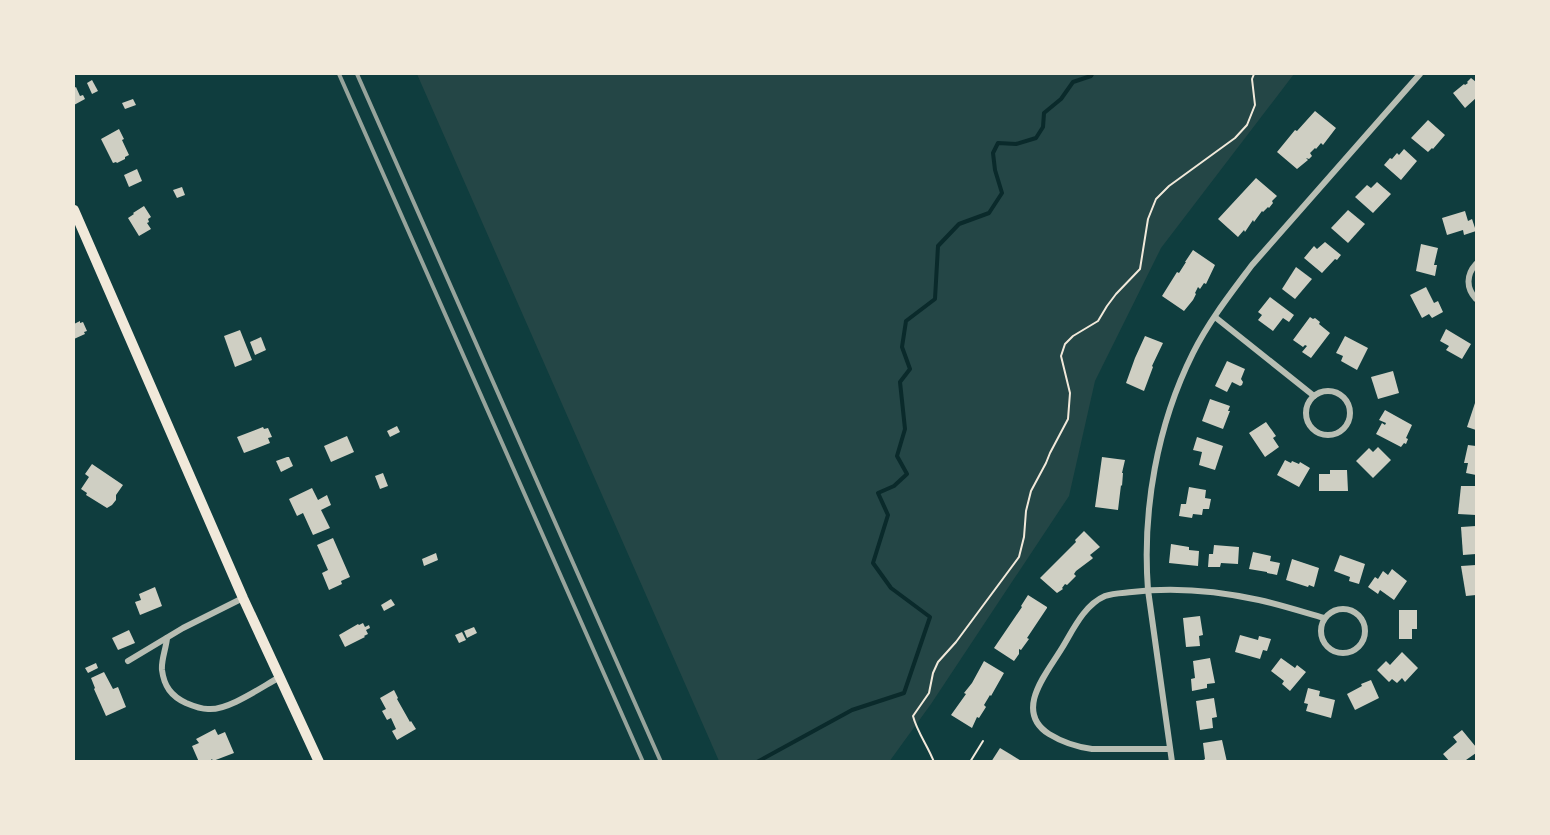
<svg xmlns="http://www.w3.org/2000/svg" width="1550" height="835" viewBox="0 0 1550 835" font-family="Rubik,sans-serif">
<rect width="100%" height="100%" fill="#0f3d3e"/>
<polygon fill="#244646" points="417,74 1294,74 1161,248 1095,381 1069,496 931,704 889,762 719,761"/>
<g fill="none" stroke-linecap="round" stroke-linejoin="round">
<polyline stroke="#0a2a2b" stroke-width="4" points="757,762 852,710 904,693 930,617 891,588 873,563 888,515 878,493 894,486 907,474 897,456 905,429 900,382 910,369 902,347 906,321 935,299 938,246 959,224 989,213 1002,193 995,170 993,153 998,143 1016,144 1036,138 1043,127 1044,113 1061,99 1073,82 1091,76 1092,74"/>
</g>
<g fill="#cfcfc3">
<polygon points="1471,78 1476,82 1476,98 1465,108 1453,93 1464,84 1465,85 1468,83 1467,82"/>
<polygon points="92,80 98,91 92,94 87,83"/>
<polygon points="76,87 80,96 83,95 85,99 74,105 74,88"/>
<polygon points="133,99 136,105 125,109 122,103"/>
<polygon points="1315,111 1336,128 1323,145 1321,143 1316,149 1315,148 1310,153 1312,156 1309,159 1306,158 1308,160 1297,169 1277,152 1295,130 1297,131"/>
<polygon points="1428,120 1445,135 1433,149 1432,148 1428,152 1411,138"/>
<polygon points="119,129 124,139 122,140 129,155 125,157 125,159 117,163 116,162 113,163 101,139"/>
<polygon points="1404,149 1417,161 1401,180 1384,165 1390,158 1392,159 1397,153 1399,155"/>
<polygon points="137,169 142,181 129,187 124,175"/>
<polygon points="1256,178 1277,196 1272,201 1273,203 1269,208 1268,207 1263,212 1262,211 1254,222 1253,220 1245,232 1244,230 1238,237 1218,219"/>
<polygon points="1377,182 1391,194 1373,213 1355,197 1367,185 1371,188"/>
<polygon points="182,187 185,195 177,198 173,190"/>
<polygon points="144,206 151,217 148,219 149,222 147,223 151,229 139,236 128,218 134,214 133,213"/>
<polygon points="1348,210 1365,224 1348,243 1331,228"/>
<polygon points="1465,211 1468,221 1472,219 1476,231 1464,235 1463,230 1447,235 1442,218"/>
<polygon points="1325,242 1341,255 1337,260 1335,259 1322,273 1304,258 1314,246 1317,249"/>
<polygon points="1421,244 1438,248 1434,265 1437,265 1435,276 1416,271"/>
<polygon points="1193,250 1215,265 1206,284 1204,283 1200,289 1198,287 1195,293 1196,294 1193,300 1184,311 1162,296 1177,272 1179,273 1186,262 1185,262"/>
<polygon points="1296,267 1312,279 1295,299 1282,289"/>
<polygon points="1426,287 1434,303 1438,301 1443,312 1432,318 1429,314 1422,318 1410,295"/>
<polygon points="1270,297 1294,315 1289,322 1283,318 1273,331 1258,320 1262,315 1258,312"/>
<polygon points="1310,317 1313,319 1315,318 1320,322 1319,324 1330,333 1311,358 1302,352 1307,346 1305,345 1303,347 1293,340"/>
<polygon points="80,321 80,323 83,322 87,331 84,332 85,334 74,339 74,324"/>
<polygon points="1446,329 1471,344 1462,359 1446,350 1449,346 1440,341"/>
<polygon points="240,330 252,360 235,367 224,336"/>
<polygon points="1145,336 1163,343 1152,366 1153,367 1144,391 1126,383 1135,358"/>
<polygon points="1345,336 1368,348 1357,370 1341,361 1343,356 1336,353"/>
<polygon points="261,337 266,350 255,355 250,342"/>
<polygon points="1227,361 1245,369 1241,379 1243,382 1242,385 1240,386 1232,382 1227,392 1215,386"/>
<polygon points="1393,371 1399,393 1378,399 1371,377"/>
<polygon points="1210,399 1230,406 1228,411 1230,411 1223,429 1202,421"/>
<polygon points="1475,403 1476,403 1476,430 1467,427"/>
<polygon points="1385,410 1412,425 1406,438 1408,439 1406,444 1404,443 1401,447 1376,434 1382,423 1385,425 1386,423 1379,420"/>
<polygon points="1266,422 1276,436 1273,438 1279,447 1265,457 1249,433"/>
<polygon points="397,426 400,432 390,437 387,431"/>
<polygon points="263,427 264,429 268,428 272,437 268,438 270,443 244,453 237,437"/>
<polygon points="347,436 354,452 331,462 324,446"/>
<polygon points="1197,437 1223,446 1215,470 1199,465 1202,452 1193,450"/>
<polygon points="1468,445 1476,446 1476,475 1466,473 1468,463 1464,463"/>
<polygon points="1378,447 1391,460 1373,478 1356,461 1369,448 1373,452"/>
<polygon points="287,457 289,457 293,466 281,472 276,461"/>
<polygon points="1102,457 1125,460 1122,473 1123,473 1122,486 1121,485 1118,510 1095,507"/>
<polygon points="1285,460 1291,463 1292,461 1299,464 1300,462 1310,468 1299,487 1277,475"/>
<polygon points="92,464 123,485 116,495 116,500 112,505 107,508 86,495 87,493 81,489 89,477 85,474"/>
<polygon points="1330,470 1347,470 1348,491 1319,491 1319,474 1330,474"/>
<polygon points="383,473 388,486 380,489 375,476"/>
<polygon points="1461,486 1476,486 1476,515 1458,514"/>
<polygon points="1189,487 1206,490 1205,498 1211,499 1209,509 1203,509 1202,515 1193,514 1192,518 1179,516 1181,504 1186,504"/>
<polygon points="312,488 318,500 327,495 331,505 321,510 330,528 313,535 303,513 297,516 289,499"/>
<polygon points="1476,526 1476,554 1463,555 1461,527"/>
<polygon points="1084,531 1100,547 1090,555 1093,558 1092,559 1076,571 1074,574 1076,576 1067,585 1065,584 1062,588 1063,589 1057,593 1040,578 1076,542 1075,540"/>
<polygon points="333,538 350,577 341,581 342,584 329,590 322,573 328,570 317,545"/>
<polygon points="1171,544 1189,547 1189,550 1199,551 1198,566 1169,563"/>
<polygon points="1214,545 1239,547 1238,564 1221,563 1220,567 1208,567 1209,554 1213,554"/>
<polygon points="1253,552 1271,556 1270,561 1280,563 1277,575 1267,573 1267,572 1249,569"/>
<polygon points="436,553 438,560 424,566 422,559"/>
<polygon points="1340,555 1365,564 1359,584 1349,581 1350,577 1334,571"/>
<polygon points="1292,559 1319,568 1314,587 1309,585 1308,587 1286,580"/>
<polygon points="1476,565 1476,595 1466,596 1461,566"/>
<polygon points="1392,569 1407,581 1394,600 1380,590 1378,594 1368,587 1375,577 1378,579 1383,571 1388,575"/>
<polygon points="155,587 162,606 140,615 135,602 141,600 139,594"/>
<polygon points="1028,595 1047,607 1047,608 1027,638 1029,639 1021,650 1019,649 1019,654 1014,661 994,648 1022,607 1021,606"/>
<polygon points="391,599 395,605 384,611 381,605"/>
<polygon points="1399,610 1417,610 1417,629 1412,629 1412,639 1399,639"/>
<polygon points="1200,616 1203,635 1199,636 1200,646 1186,647 1183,618"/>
<polygon points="363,623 365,627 369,625 370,628 366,630 368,634 364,636 365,637 345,647 339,635 358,624 359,625"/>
<polygon points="474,627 477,633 467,638 464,631"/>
<polygon points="129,630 135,643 118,650 112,638"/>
<polygon points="462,632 466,640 459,643 455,635"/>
<polygon points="1240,635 1258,640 1259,636 1271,639 1267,651 1263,650 1260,659 1235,652"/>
<polygon points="1402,652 1418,668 1405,682 1402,678 1397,683 1392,679 1389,682 1377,670 1386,661 1390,665"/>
<polygon points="1210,658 1215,683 1207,684 1207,688 1192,691 1191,679 1195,678 1193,661"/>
<polygon points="1281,658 1295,668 1297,665 1306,672 1290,691 1282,684 1284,681 1271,671"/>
<polygon points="984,661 1004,673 991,696 990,695 984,705 986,707 979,718 977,717 972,728 951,715 966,694 964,693 972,683"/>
<polygon points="96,663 98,668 88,673 85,668"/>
<polygon points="104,672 113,689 118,687 126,707 106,716 94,689 95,688 91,678"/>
<polygon points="1371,680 1379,698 1355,710 1347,694 1362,686 1361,684"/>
<polygon points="1308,688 1320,691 1319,696 1335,700 1331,718 1306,711 1308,704 1304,703"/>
<polygon points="394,690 398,698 397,699 410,722 411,721 416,729 397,740 392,731 396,729 391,718 387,720 382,711 386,709 380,698"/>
<polygon points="1214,698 1217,717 1212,718 1213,728 1200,730 1196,701"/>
<polygon points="215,729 218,735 225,732 234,753 213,761 212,759 209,762 199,762 192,746 199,743 196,739"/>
<polygon points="1462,730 1476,747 1476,753 1466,760 1468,762 1450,762 1443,754 1457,742 1453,737"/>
<polygon points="1222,740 1227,762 1200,762 1205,759 1203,743"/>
<polygon points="1000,748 1010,754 1023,762 991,762"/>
</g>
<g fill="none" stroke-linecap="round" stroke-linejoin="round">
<g stroke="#f1e9da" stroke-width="2">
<path d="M934,762C928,746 917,732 913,716L929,693L933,673L938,662L956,642L1019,557L1024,537L1026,511L1031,491L1046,463L1050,453L1068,419L1070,393L1061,356L1065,344L1073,336L1098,321L1107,306L1116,294L1140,269L1148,219L1156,199L1169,186L1235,138L1247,125L1255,105L1252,79L1254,74"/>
<polyline points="970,762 983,741"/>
</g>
<g stroke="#b8beb3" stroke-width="6">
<path d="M1476,264C1466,275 1466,288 1476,299"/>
<polyline points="1215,317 1314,396"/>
<circle cx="1328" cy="413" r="22"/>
<circle cx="1343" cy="631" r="22"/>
<path d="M167,638C166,649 161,660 162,670C164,686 171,696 186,703C193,706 200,709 208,709C228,711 263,686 280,677"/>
<polyline points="128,661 183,628 243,598"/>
<path d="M1169,749H1092C1077,747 1062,742 1049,734C1013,711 1047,673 1062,648C1073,630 1084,605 1105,596C1113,593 1123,593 1132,592C1173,587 1218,591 1259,600C1281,605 1303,612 1324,618"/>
<path d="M1172,762L1148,590C1142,510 1157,425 1193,353C1209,321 1231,293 1252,265L1420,74"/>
</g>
<polyline stroke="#f1e9da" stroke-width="10" points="74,210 243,598 319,762"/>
<g stroke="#97a49c" stroke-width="4">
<polyline points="339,74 643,762"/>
<polyline points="357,74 661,762"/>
</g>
</g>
<rect width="1550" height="835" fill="none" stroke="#f1e9da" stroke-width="150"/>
</svg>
